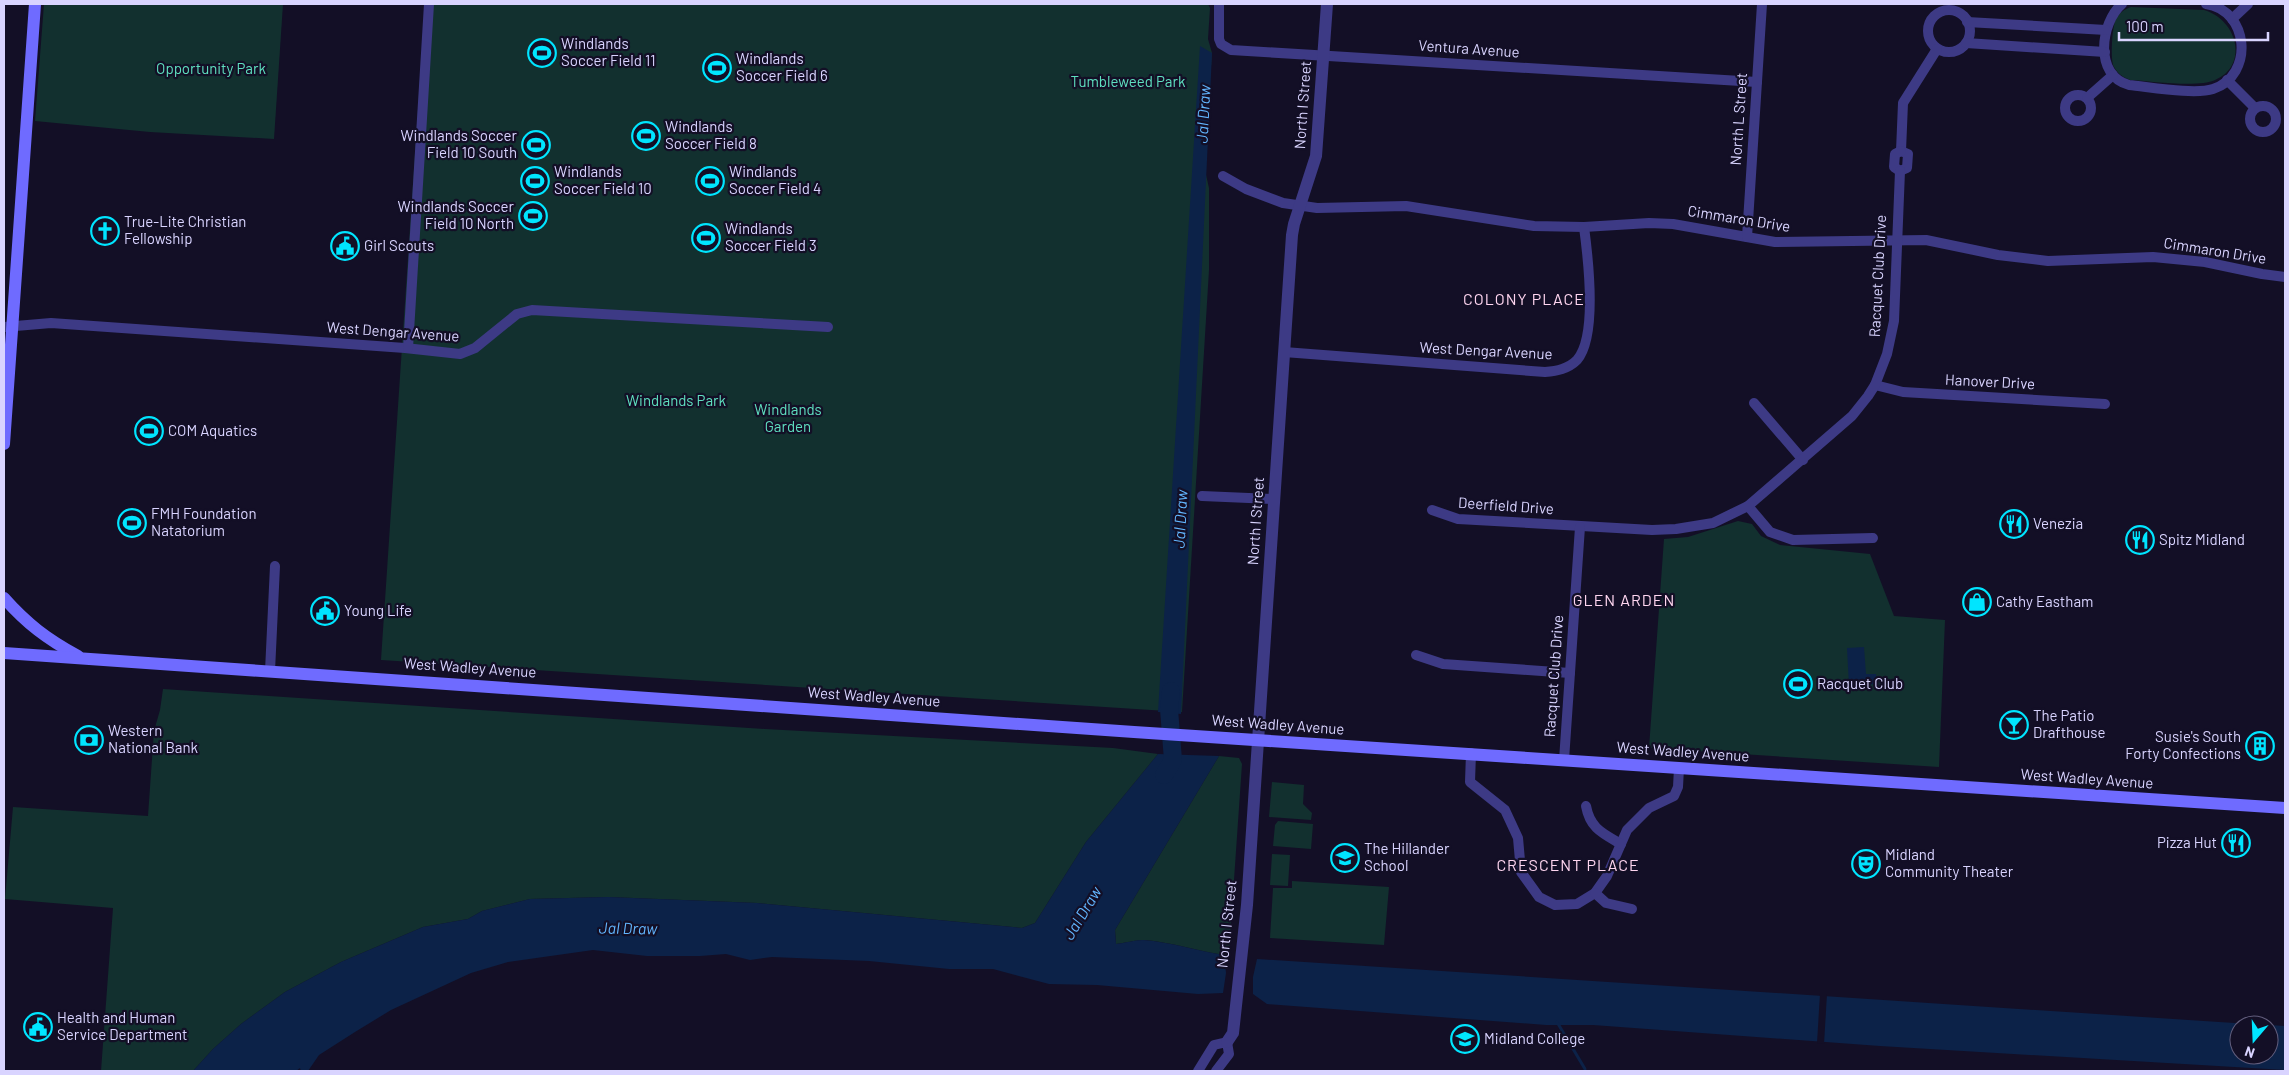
<svg xmlns="http://www.w3.org/2000/svg" width="2289" height="1075" viewBox="0 0 2289 1075" font-family="Barlow,sans-serif">
<rect width="100%" height="100%" fill="#130f26"/>
<g fill="#12302f">
<polygon points="44,4 283,4 274,139 150,132 35,121"/>
<polygon points="425,4 1208,4 1210,8 1208,39 1212,53 1204,166 1209,188 1209,270 1182,712 381,660"/>
<path d="M2131,7L2204,10C2238,20 2249,66 2215,80C2198,88 2150,81 2130,80C2123,77 2118,74 2114,67C2110,60 2112,27 2116,19C2119,13 2125,9 2131,7Z"/>
<polygon points="1738,521 1752,524 1761,536 1780,545 1870,554 1894,616 1945,620 1939,767 1649,748 1664,539 1688,537"/>
<polygon points="163,689 765,729 1113,748 1158,754 1086,842 1035,923 1022,928 757,903 608,897 530,899 482,911 468,919 423,927 341,962 285,992 241,1024 213,1049 193,1071 101,1071 113,908 5,899 13,807 148,816 154,731 160,710"/>
<path d="M1219,756L1239,758L1242,764L1229,952L1224,955C1197,951 1171,942 1144,940C1135,940 1125,943 1116,944L1115,930Z"/>
<polygon points="1272,782 1304,785 1303,804 1312,813 1311,820 1269,817"/>
<polygon points="1278,821 1313,824 1311,849 1273,846 1275,825"/>
<polygon points="1272,854 1290,855 1288,886 1270,885"/>
<polygon points="1292,881 1389,887 1384,945 1270,938 1273,888 1292,888"/>
</g>
<g fill="#0c2248">
<polygon points="1200,46 1212,53 1181,714 1158,712"/>
<polygon points="1864,647 1866,674 1876,674 1877,684 1849,686 1847,648"/>
<path d="M1158,754L1219,756L1115,930L1116,944C1125,943 1135,940 1143,940C1171,942 1197,951 1224,955L1226,973L1223,993L1198,994L1097,985L1049,984L993,969H949L869,961L772,957L750,960L726,954L700,956H647L593,950L508,962L471,973L391,1010L355,1032L319,1055L308,1071H301L300,1068L296,1071H193L213,1049L241,1024L285,992L341,962L423,927L468,919L482,911L530,899L608,897L757,903L1022,928L1035,923L1086,842Z"/>
<polygon points="1257,959 2265,1025 2239,1025 2239,1055 2269,1055 2269,1025 2285,1026 2285,1070 1880,1046 1593,1025 1546,1025 1267,1004 1253,994 1253,977"/>
</g>
<polygon fill="#130f26" points="1820,994 1827,994 1824,1044 1817,1043"/>
<g fill="none" stroke-linecap="round" stroke-linejoin="round">
<polyline stroke="#0c2248" stroke-width="3" points="1557,1022 1585,1069"/>
<polyline stroke="#0c2248" stroke-width="18" points="1164,775 1173,760 1169,709 1171,691"/>
<g stroke="#3d3a85" stroke-width="10">
<polyline points="1219,4 1219,39 1221,44 1231,50 1757,82"/>
<path d="M2122,4C2100,23 2094,76 2129,85C2150,87 2195,95 2213,89C2255,75 2249,10 2206,4"/>
<circle cx="1949" cy="31" r="21"/>
<polyline points="2232,19 2248,4"/>
<polyline points="1967,22 2106,30"/>
<polyline points="1966,43 2105,52"/>
<polyline points="2227,80 2255,108"/>
<circle cx="2078" cy="108" r="13"/>
<polyline points="2087,98 2113,75"/>
<circle cx="2263" cy="119" r="13"/>
<polyline points="1901,151 1903,103 1937,49"/>
<polyline points="1900,171 1907,168 1908,154 1901,151"/>
<polyline points="1900,171 1894,167 1895,154 1901,151"/>
<polyline points="1223,176 1246,189 1283,203 1317,208 1406,206 1534,226 1584,227 1649,223 1673,224 1775,242 1926,240 1998,255 2048,261 2153,257 2205,262 2262,274 2285,277"/>
<polyline points="1747,237 1762,4"/>
<polyline points="4,327 51,323 405,348 460,354 475,348 517,314 532,310 828,327"/>
<polyline points="408,348 429,4"/>
<path d="M1284,352L1545,372C1557,371 1568,369 1577,360C1598,336 1588,257 1584,227"/>
<polyline points="1875,385 1903,392 2105,404"/>
<polyline points="1754,403 1803,460"/>
<polyline points="1202,496 1274,499"/>
<polyline points="1748,506 1770,532 1793,540 1873,538"/>
<polyline points="1432,510 1458,519 1652,530 1676,529 1713,523 1748,506 1852,416 1868,396 1875,385 1887,354 1894,321 1900,171"/>
<polyline points="1416,655 1443,664 1570,673"/>
<polyline points="270,671 275,566"/>
<polyline points="1471,753 1470,782 1505,810 1518,838 1521,872 1539,897 1555,905 1577,904 1595,893 1607,876 1627,830 1649,808 1674,796 1678,787 1679,768"/>
<polyline points="1564,760 1580,527"/>
<path d="M1586,806C1590,828 1602,833 1621,844"/>
<polyline points="1595,893 1606,903 1632,909"/>
<polyline points="1198,1071 1214,1045 1227,1042 1229,1054 1216,1071"/>
</g>
<polyline stroke="#3d3a85" stroke-width="12" points="1227,1042 1233,1033 1247,905 1292,235 1294,224 1316,156 1327,4"/>
<g stroke="#6f6bff" stroke-width="12">
<polyline points="4,444 35,4"/>
<path d="M4,598C27,624 47,639 78,656"/>
<polyline points="4,653 1134,732 2285,808"/>
</g>
</g>
<defs>
<symbol id="stadium-ring" viewBox="-11 -11 22 22"><circle r="9.5" fill="#130f26" stroke="#00e5ff" stroke-width="1.5"/><path d="M0-5a6.5 5 0 1 0 0 10a6.5 5 0 1 0 0-10ZM-3.5-1.8h7v3.6h-7Z" fill="#00e5ff"/></symbol>
<symbol id="church-ring" viewBox="-11 -11 22 22"><circle r="9.5" fill="#130f26" stroke="#00e5ff" stroke-width="1.5"/><path d="M-1.2-6h2.4v3.5h3.3v2.4h-3.3V6h-2.4V-.1h-3.3v-2.4h3.3Z" fill="#00e5ff"/></symbol>
<symbol id="civic-ring" viewBox="-11 -11 22 22"><circle r="9.5" fill="#130f26" stroke="#00e5ff" stroke-width="1.5"/><path d="M-.6-6.5H3V-4.5H.6V-3L4-1V1h2V6H-6V1h2V-1L-.6-3ZM-1.2 2.5V6h2.4V2.5Z" fill="#00e5ff"/></symbol>
<symbol id="restaurant-ring" viewBox="-11 -11 22 22"><circle r="9.5" fill="#130f26" stroke="#00e5ff" stroke-width="1.5"/><path d="M-5-6h1v4h1v-4h1v4h1v-4h1v5L-1.5 .5V6h-2V.5L-5-1ZM5-6V6H3V1.5H1.5Q1.5-4 5-6Z" fill="#00e5ff"/></symbol>
<symbol id="shop-ring" viewBox="-11 -11 22 22"><circle r="9.5" fill="#130f26" stroke="#00e5ff" stroke-width="1.5"/><path d="M-5-2.5h2.3a2.7 3.5 0 0 1 5.4 0H5L5.5 6h-11ZM-1.5-2.5h3a1.5 2.3 0 0 0-3 0Z" fill="#00e5ff"/></symbol>
<symbol id="bar-ring" viewBox="-11 -11 22 22"><circle r="9.5" fill="#130f26" stroke="#00e5ff" stroke-width="1.5"/><path d="M-6-5H6L.8 .8V4.5H3.5V6h-7V4.5H-.8V.8Z" fill="#00e5ff"/></symbol>
<symbol id="bank-ring" viewBox="-11 -11 22 22"><circle r="9.5" fill="#130f26" stroke="#00e5ff" stroke-width="1.5"/><path d="M-6-4H6V4H-6ZM0-2.3a2.3 2.3 0 1 0 0 4.6a2.3 2.3 0 1 0 0-4.6Z" fill="#00e5ff"/></symbol>
<symbol id="building-ring" viewBox="-11 -11 22 22"><circle r="9.5" fill="#130f26" stroke="#00e5ff" stroke-width="1.5"/><path d="M-4-6H4V6H1V3H-1V6H-4ZM-2.5-4.3h1.7v1.8h-1.7ZM.8-4.3h1.7v1.8H.8ZM-2.5-1h1.7V.8h-1.7ZM.8-1h1.7V.8H.8Z" fill="#00e5ff"/></symbol>
<symbol id="school-ring" viewBox="-11 -11 22 22"><circle r="9.5" fill="#130f26" stroke="#00e5ff" stroke-width="1.5"/><path d="M0-5L7-2L0 1L-7-2ZM-4 1L0 2.5L4 1V4Q0 6-4 4Z" fill="#00e5ff"/></symbol>
<symbol id="theatre-ring" viewBox="-11 -11 22 22"><circle r="9.5" fill="#130f26" stroke="#00e5ff" stroke-width="1.5"/><path d="M-5-5.5Q0-4 5-5.5V0Q5 5 0 6Q-5 5-5 0ZM-3.3-2.5H-1v1.5H-3.3ZM1-2.5H3.3v1.5H1ZM-2.8 1Q0 5.5 2.8 1Z" fill="#00e5ff"/></symbol>
<symbol id="university-ring" viewBox="-11 -11 22 22"><circle r="9.5" fill="#130f26" stroke="#00e5ff" stroke-width="1.5"/><path d="M0-5L7-2L0 1L-7-2ZM-4 1L0 2.5L4 1V4Q0 6-4 4Z" fill="#00e5ff"/></symbol>
</defs>
<g fill-rule="evenodd">
<use href="#stadium-ring" x="526" y="37" width="32" height="32"/>
<use href="#stadium-ring" x="701" y="52" width="32" height="32"/>
<use href="#stadium-ring" x="630" y="120" width="32" height="32"/>
<use href="#stadium-ring" x="520" y="129" width="32" height="32"/>
<use href="#stadium-ring" x="519" y="165" width="32" height="32"/>
<use href="#stadium-ring" x="694" y="165" width="32" height="32"/>
<use href="#stadium-ring" x="517" y="200" width="32" height="32"/>
<use href="#church-ring" x="89" y="215" width="32" height="32"/>
<use href="#stadium-ring" x="690" y="222" width="32" height="32"/>
<use href="#civic-ring" x="329" y="230" width="32" height="32"/>
<use href="#stadium-ring" x="133" y="415" width="32" height="32"/>
<use href="#stadium-ring" x="116" y="507" width="32" height="32"/>
<use href="#restaurant-ring" x="1998" y="508" width="32" height="32"/>
<use href="#restaurant-ring" x="2124" y="524" width="32" height="32"/>
<use href="#shop-ring" x="1961" y="586" width="32" height="32"/>
<use href="#civic-ring" x="309" y="595" width="32" height="32"/>
<use href="#stadium-ring" x="1782" y="668" width="32" height="32"/>
<use href="#bar-ring" x="1998" y="709" width="32" height="32"/>
<use href="#bank-ring" x="73" y="724" width="32" height="32"/>
<use href="#building-ring" x="2244" y="730" width="32" height="32"/>
<use href="#restaurant-ring" x="2220" y="827" width="32" height="32"/>
<use href="#school-ring" x="1329" y="842" width="32" height="32"/>
<use href="#theatre-ring" x="1850" y="848" width="32" height="32"/>
<use href="#civic-ring" x="22" y="1011" width="32" height="32"/>
<use href="#university-ring" x="1449" y="1023" width="32" height="32"/>
</g>
<g text-anchor="middle" stroke-width="4.5" stroke-linejoin="round" paint-order="stroke">
<g font-size="15" fill="#d9d4ff" stroke="#130f26" text-anchor="start">
<text x="561" y="49">Windlands<tspan x="561" dy="17">Soccer Field 11</tspan></text>
<text x="736" y="64">Windlands<tspan x="736" dy="17">Soccer Field 6</tspan></text>
<text x="665" y="132">Windlands<tspan x="665" dy="17">Soccer Field 8</tspan></text>
<text x="517" y="141" text-anchor="end">Windlands Soccer<tspan x="517" dy="17">Field 10 South</tspan></text>
<text x="554" y="177">Windlands<tspan x="554" dy="17">Soccer Field 10</tspan></text>
<text x="729" y="177">Windlands<tspan x="729" dy="17">Soccer Field 4</tspan></text>
<text x="514" y="212" text-anchor="end">Windlands Soccer<tspan x="514" dy="17">Field 10 North</tspan></text>
<text x="124" y="227">True-Lite Christian<tspan x="124" dy="17">Fellowship</tspan></text>
<text x="725" y="234">Windlands<tspan x="725" dy="17">Soccer Field 3</tspan></text>
<text x="364" y="251">Girl Scouts</text>
<text x="168" y="436">COM Aquatics</text>
<text x="151" y="519">FMH Foundation<tspan x="151" dy="17">Natatorium</tspan></text>
<text x="2033" y="529">Venezia</text>
<text x="2159" y="545">Spitz Midland</text>
<text x="1996" y="607">Cathy Eastham</text>
<text x="344" y="616">Young Life</text>
<text x="1817" y="689">Racquet Club</text>
<text x="2033" y="721">The Patio<tspan x="2033" dy="17">Drafthouse</tspan></text>
<text x="108" y="736">Western<tspan x="108" dy="17">National Bank</tspan></text>
<text x="2241" y="742" text-anchor="end">Susie's South<tspan x="2241" dy="17">Forty Confections</tspan></text>
<text x="2217" y="848" text-anchor="end">Pizza Hut</text>
<text x="1364" y="854">The Hillander<tspan x="1364" dy="17">School</tspan></text>
<text x="1885" y="860">Midland<tspan x="1885" dy="17">Community Theater</tspan></text>
<text x="57" y="1023">Health and Human<tspan x="57" dy="17">Service Department</tspan></text>
<text x="1484" y="1044">Midland College</text>
</g>
<g font-size="15" fill="#d9d4ff" stroke="#130f26">
<text transform="translate(1469 49) rotate(4)" y="5">Ventura Avenue</text>
<text transform="translate(1303 105) rotate(-86)" y="5">North I Street</text>
<text transform="translate(1739 119) rotate(-86)" y="5">North L Street</text>
<text transform="translate(1739 219) rotate(9)" y="5">Cimmaron Drive</text>
<text transform="translate(2215 251) rotate(9)" y="5">Cimmaron Drive</text>
<text transform="translate(1878 276) rotate(-87)" y="5">Racquet Club Drive</text>
<text transform="translate(393 332) rotate(4)" y="5">West Dengar Avenue</text>
<text transform="translate(1486 351) rotate(3)" y="5">West Dengar Avenue</text>
<text transform="translate(1990 382) rotate(3)" y="5">Hanover Drive</text>
<text transform="translate(1506 506) rotate(4)" y="5">Deerfield Drive</text>
<text transform="translate(1256 521) rotate(-86)" y="5">North I Street</text>
<text transform="translate(470 668) rotate(4)" y="5">West Wadley Avenue</text>
<text transform="translate(1554 676) rotate(-86)" y="5">Racquet Club Drive</text>
<text transform="translate(874 697) rotate(4)" y="5">West Wadley Avenue</text>
<text transform="translate(1278 725) rotate(4)" y="5">West Wadley Avenue</text>
<text transform="translate(1683 752) rotate(4)" y="5">West Wadley Avenue</text>
<text transform="translate(2087 779) rotate(4)" y="5">West Wadley Avenue</text>
<text transform="translate(1227 924) rotate(-84)" y="5">North I Street</text>
</g>
<g font-size="15" fill="#5fe0c0" stroke="#130f26">
<text x="211" y="74">Opportunity Park</text>
<text x="1128" y="87">Tumbleweed Park</text>
<text x="676" y="406">Windlands Park</text>
<text x="788" y="415">Windlands<tspan x="788" dy="17">Garden</tspan></text>
</g>
<g font-size="16" font-style="italic" fill="#62b6ff" stroke="#130f26">
<text transform="translate(1203 114) rotate(-87)" y="6">Jal Draw</text>
<text transform="translate(1180 519) rotate(-87)" y="6">Jal Draw</text>
<text transform="translate(1082 913) rotate(-59)" y="6">Jal Draw</text>
<text transform="translate(628 928) rotate(1)" y="6">Jal Draw</text>
</g>
<g font-size="16" letter-spacing="1" fill="#ffd6f0" stroke="#130f26">
<text x="1524" y="305">COLONY PLACE</text>
<text x="1624" y="606">GLEN ARDEN</text>
<text x="1568" y="871">CRESCENT PLACE</text>
</g>
</g>
<rect width="2289" height="1075" fill="none" stroke="#d9d4ff" stroke-width="10"/>
<g transform="translate(2254 1040) rotate(199)"><circle r="24" fill="#130f26" stroke="#625e7d"/>
<path d="M0-4L9 19L0 12L-9 19Z" fill="#00e5ff"/>
<text y="-8" font-size="14" font-weight="bold" text-anchor="middle" fill="#d9d4ff">N</text>
</g>
<path d="M2119 32v8h149v-8" fill="none" stroke="#d9d4ff" stroke-width="2.5"/>
<text x="2126" y="32" font-size="15" fill="#d9d4ff" stroke="#130f26" stroke-width="4" paint-order="stroke">100 m</text>
</svg>
